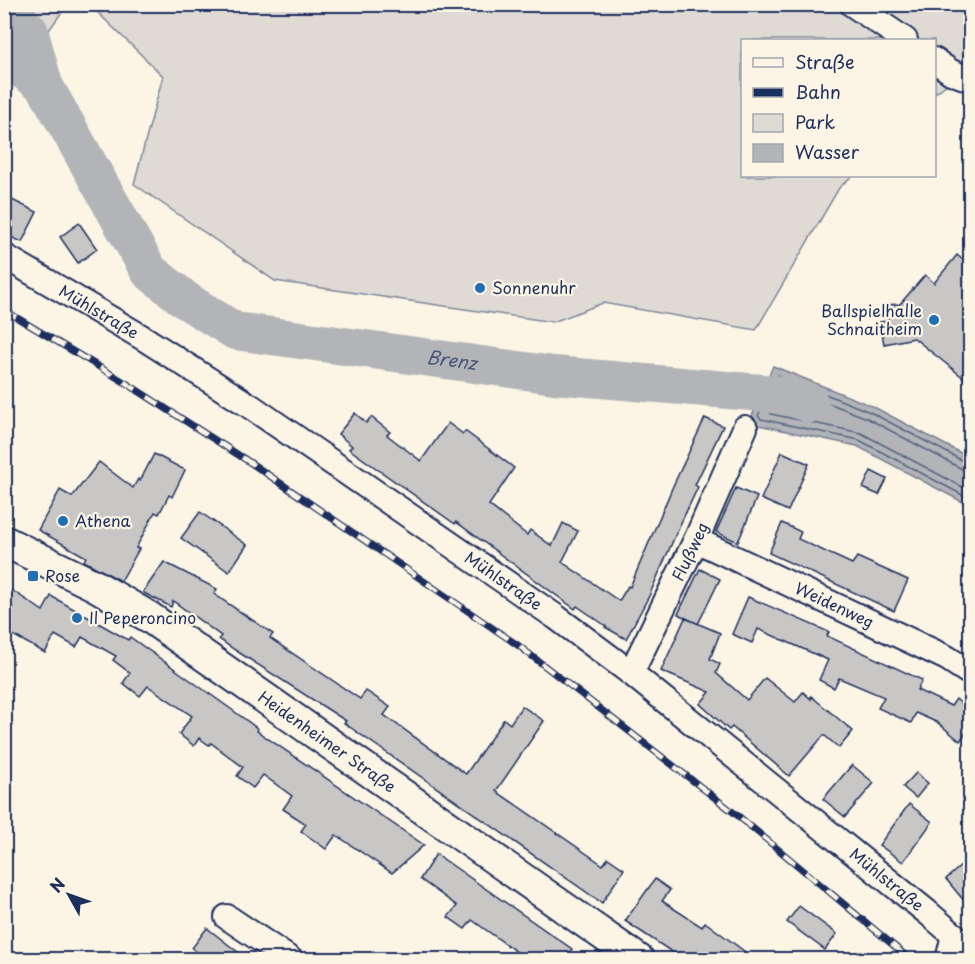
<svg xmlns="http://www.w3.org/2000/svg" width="975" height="964" viewBox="0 0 975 964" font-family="'Playpen Sans',sans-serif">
<rect width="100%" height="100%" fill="#fcf5e5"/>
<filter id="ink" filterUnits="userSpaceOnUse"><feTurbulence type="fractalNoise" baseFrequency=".0167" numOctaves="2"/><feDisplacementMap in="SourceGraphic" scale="12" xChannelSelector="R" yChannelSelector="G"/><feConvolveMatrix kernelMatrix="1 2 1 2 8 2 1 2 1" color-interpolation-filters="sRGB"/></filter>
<g filter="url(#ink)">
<g fill="#dfdbd4" stroke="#7d8599" stroke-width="1.5">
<polygon points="38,4 67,5 47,33 32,13"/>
<polygon points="90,5 970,5 970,67 935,93 934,40 742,40 742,176 852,176 839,188 756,330 603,303 553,322 275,281 134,184 163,76"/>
</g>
<polygon fill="#b2b4b8" stroke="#767f94" stroke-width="1.5" points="773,366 872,406 970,458 970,506 857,446 749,423"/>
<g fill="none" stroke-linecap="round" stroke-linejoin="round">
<g stroke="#576482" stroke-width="1.5">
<polygon points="787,396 817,408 818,412 815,414 783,407 782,403 784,397"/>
<polyline points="970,463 965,462 870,412 778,375 775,377 758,416 761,419 859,440 970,499"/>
<polyline points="970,470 962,469 867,418 782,385 779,386 769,410 771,414 861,433 970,491"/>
</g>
<g stroke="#b2b4b8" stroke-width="38">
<polyline points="4,8 29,30 44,85"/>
<path id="s1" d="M4,57L44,85L149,271L187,301L235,331L554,375L786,395L810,404"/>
</g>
</g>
<g fill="#c8c7c6" stroke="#1b2f5e" stroke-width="1.5">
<polygon points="12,200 37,212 22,242 4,234 4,215"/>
<polygon points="79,223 97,249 78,263 60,237"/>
<polygon points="957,255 970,266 970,383 914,338 884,344 880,322 888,321 886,305 900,304 925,275 934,283"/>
<polygon points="355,413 366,423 371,417 390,432 387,435 421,461 448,423 463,434 465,431 514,468 489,505 527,535 530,530 552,546 563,523 578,531 562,562 619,601 628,586 630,587 673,486 705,418 723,426 695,485 698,487 678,529 649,596 626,639 605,627 606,626 577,606 575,609 456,522 455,524 349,449 352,446 338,434"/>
<polygon points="782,452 809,464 788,511 761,499"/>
<polygon points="154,454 185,470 172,497 169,495 159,514 155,512 136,548 139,549 121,581 84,561 86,557 38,530 60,490 72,497 99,462 133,488 138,479 140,481"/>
<polygon points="871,471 887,479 879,495 863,488"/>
<polygon points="736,488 757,497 738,542 716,532"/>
<polygon points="200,512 247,545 229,572 181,538"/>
<polygon points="782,523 801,532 798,539 852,564 857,557 908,580 894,611 769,553"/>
<polygon points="164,562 217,589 214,594 273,634 270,638 360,699 366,691 390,707 384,715 466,774 504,719 510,724 522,706 544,721 496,791 603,865 608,858 624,869 602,903 344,723 346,721 235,650 219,639 221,636 173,601 171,607 146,594 143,592"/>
<polygon points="700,569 720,579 698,624 678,614"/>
<polygon points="4,585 43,611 51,596 128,640 130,637 235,712 258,729 257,731 424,845 392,873 336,835 326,849 301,831 306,824 283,809 292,796 263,775 253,788 237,776 243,767 211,743 209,745 199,738 194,746 179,734 192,716 148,686 140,696 123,683 130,673 113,660 116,656 82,637 76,647 55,635 45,653 4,630"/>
<polygon points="748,597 829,632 827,636 922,680 917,690 951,706 956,699 970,711 970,727 960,741 938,723 916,713 911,723 878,708 884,697 839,678 834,688 819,680 828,660 758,629 752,643 732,634"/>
<polygon points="685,618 720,633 710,659 720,664 716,673 747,700 765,678 795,702 803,692 811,699 811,696 853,731 839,748 824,735 789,776 732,727 729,730 700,704 710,692 661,671"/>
<polygon points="852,765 874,783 845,817 823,799"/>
<polygon points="916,773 928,783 916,798 903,787"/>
<polygon points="909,804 932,822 903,862 879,845"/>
<polygon points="436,854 572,949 566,960 528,960 472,920 465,929 448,917 457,906 420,879"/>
<polygon points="970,858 970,908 946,879"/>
<polygon points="655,879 670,890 662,901 702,927 705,922 756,960 684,960 625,921"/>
<polygon points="799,906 837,934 825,950 787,922"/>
<polygon points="207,928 248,960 207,960 192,948"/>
</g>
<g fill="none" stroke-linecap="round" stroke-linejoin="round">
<defs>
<g id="minor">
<polyline points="852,4 905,40"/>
<polyline points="934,60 951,72 970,79"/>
<path id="s2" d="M4,256L145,339L250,406L556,617L631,673L927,912L970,949"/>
<path id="s3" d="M696,540L947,658L970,673"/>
<path id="s4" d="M631,673L696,540L745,428"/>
<polyline points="227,917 291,960"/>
<polyline points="948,960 954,935"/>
</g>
<g id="tertiary">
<path id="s5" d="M4,541L96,586L149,617L639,960"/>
</g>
</defs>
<use href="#minor" stroke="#1b2f5e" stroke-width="28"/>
<use href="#tertiary" stroke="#1b2f5e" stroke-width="34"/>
<use href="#minor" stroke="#fcf5e5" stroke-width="24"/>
<use href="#tertiary" stroke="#fcf5e5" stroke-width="30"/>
<defs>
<polyline id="rail" points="4,310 126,383 251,463 519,646 737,815 911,960"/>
</defs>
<use href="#rail" stroke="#1b2f5e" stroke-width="7"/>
<use href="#rail" stroke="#fcf5e5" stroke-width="4.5" stroke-dasharray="14" stroke-linecap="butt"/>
</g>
</g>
<g fill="#1f6fb2" stroke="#fcf5e5" stroke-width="2">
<circle cx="480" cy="288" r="6"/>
<circle cx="934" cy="320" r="6"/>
<circle cx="63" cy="521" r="6"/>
<rect x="27" y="570" width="12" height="12" rx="3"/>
<circle cx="77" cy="618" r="6"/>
</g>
<g text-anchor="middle" stroke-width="4.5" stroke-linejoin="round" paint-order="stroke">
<g font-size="16" fill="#1b2f5e" stroke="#fcf5e5" text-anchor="start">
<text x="492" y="294">Sonnenuhr</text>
<text x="922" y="317" text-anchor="end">Ballspielhalle<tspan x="922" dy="18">Schnaitheim</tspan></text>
<text x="75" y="527">Athena</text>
<text x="45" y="582">Rose</text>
<text x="89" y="624">Il Peperoncino</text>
</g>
<g font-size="16" fill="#1b2f5e" stroke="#fcf5e5">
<text dy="6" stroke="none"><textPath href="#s2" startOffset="110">Mühlstraße</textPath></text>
<text dy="6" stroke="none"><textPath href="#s4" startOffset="135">Flußweg</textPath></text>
<text dy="6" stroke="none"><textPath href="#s2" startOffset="596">Mühlstraße</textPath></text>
<text dy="6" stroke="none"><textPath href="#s3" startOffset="153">Weidenweg</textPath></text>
<text dy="6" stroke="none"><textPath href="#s5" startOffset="381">Heidenheimer Straße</textPath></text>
<text dy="6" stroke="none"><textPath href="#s2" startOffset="1082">Mühlstraße</textPath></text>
</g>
<g font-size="18" font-style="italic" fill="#485779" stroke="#fcf5e5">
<text dy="6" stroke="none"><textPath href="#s1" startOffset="586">Brenz</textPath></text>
</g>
</g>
<rect width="975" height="964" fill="none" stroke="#fcf5e5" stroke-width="24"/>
<rect x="12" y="12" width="951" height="940" fill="none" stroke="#1b2f5e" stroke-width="2" filter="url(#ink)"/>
<rect x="741" y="39" width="195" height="138" fill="#fcf5e5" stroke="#a2a6af" stroke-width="1.5"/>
<rect x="753" y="58" width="30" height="9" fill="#fcf5e5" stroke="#a2a6af" stroke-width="1.5"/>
<text x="795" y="69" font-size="18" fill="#1b2f5e">Straße</text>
<rect x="753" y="88" width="30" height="9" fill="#1b2f5e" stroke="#a2a6af" stroke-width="1.5"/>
<text x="795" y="99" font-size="18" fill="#1b2f5e">Bahn</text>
<rect x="753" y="114" width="30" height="18" fill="#dfdbd4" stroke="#a2a6af" stroke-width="1.5"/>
<text x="795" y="129" font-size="18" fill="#1b2f5e">Park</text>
<rect x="753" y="144" width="30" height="18" fill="#b2b4b8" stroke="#a2a6af" stroke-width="1.5"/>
<text x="795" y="159" font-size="18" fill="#1b2f5e">Wasser</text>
<g transform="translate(69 895) rotate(310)" stroke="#fcf5e5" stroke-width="4.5" paint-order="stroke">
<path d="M0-4.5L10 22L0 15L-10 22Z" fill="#1b2f5e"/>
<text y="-9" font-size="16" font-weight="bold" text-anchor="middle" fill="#1b2f5e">N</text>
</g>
</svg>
